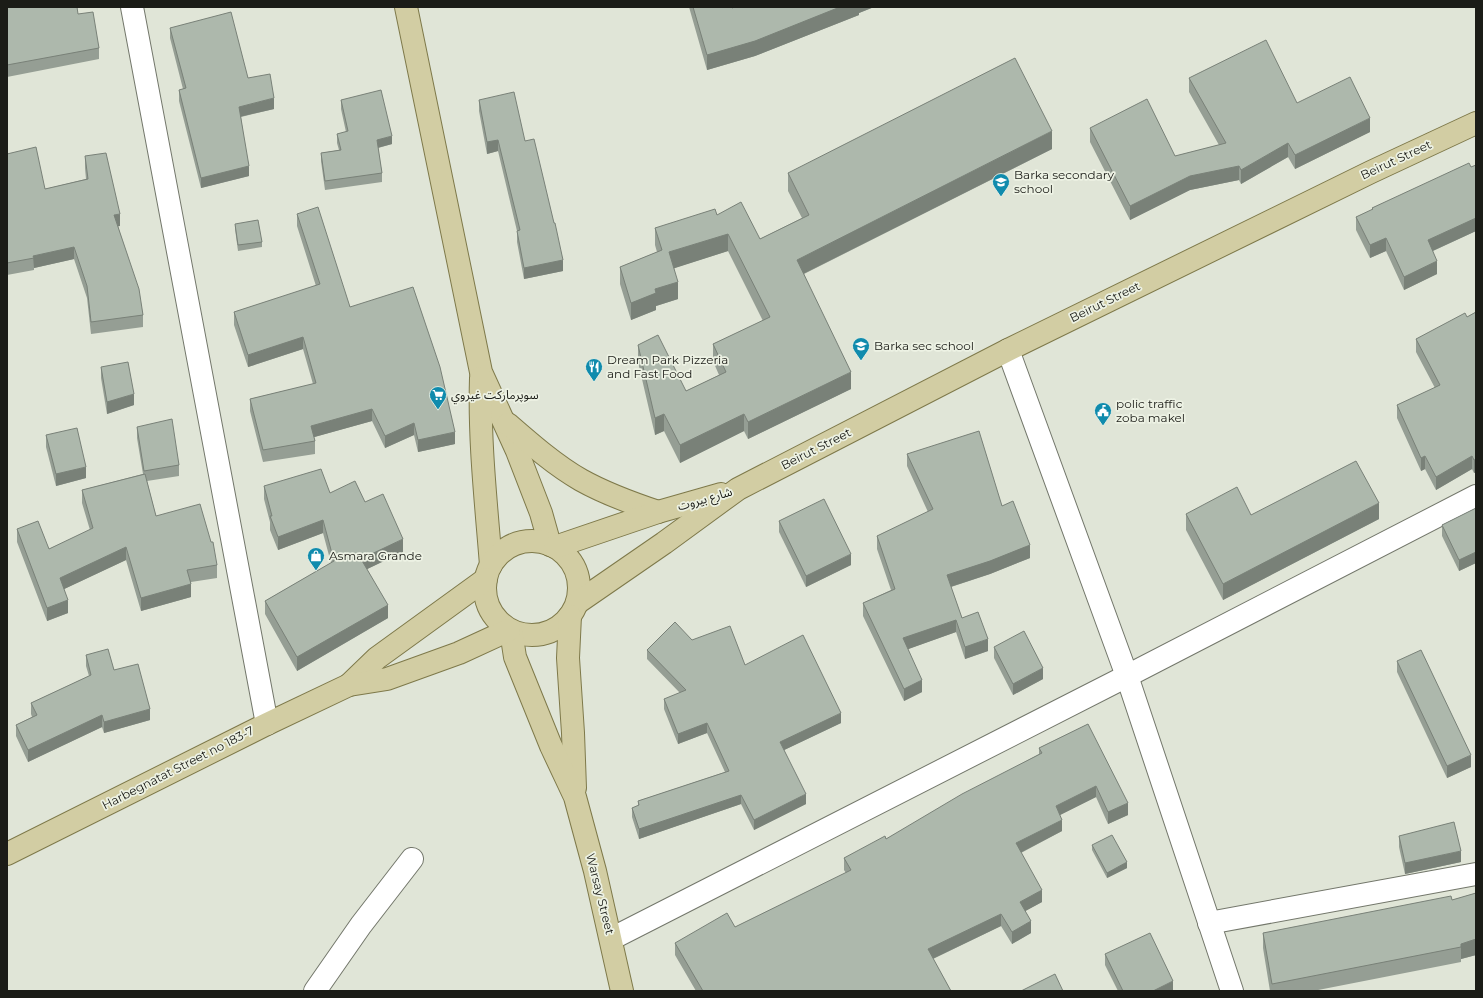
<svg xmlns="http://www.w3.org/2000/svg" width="1483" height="998" viewBox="0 0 1483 998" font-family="Montserrat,'Noto Sans Arabic',sans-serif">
<rect width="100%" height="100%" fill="#e0e5d7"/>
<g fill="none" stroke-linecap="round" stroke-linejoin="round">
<defs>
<g id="minor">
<polyline points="132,7 267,724"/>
<polyline points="1008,350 1127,676 1232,991"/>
<polyline points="1209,923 1476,874"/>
<polyline points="611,939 1127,676 1476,496"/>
<polyline points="315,991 361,925 412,859"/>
</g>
<g id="major">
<polyline points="406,7 481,372 517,451 541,513 550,545"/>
<path d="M481,378C479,440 486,502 491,565"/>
<path d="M508,424C531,444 555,465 581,480C606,494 631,503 658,512"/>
<circle cx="532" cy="588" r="47"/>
<polyline points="555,547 658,512 721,494"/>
<polyline points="577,603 664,543 738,489 1008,350 1371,172 1476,123"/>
<polyline points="570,616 568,658 573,733 575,788"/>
<polyline points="511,631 515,657 551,746 575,797 595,871 622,991"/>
<polyline points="349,685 377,658 486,579"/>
<polyline points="7,854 267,724 349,685 387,679 459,653 509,630"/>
</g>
</defs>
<use href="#minor" stroke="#73776b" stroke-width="24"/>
<use href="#major" stroke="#7e794a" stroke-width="24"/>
<use href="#minor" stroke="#fff" stroke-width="22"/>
<use href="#major" stroke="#d2cda3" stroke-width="22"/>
</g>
<g fill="#959e94">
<polygon points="7,7 78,14 99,48 99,59 7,77"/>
<polygon points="689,7 732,7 732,8 735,7 874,7 859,13 859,15 755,56 707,70"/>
<polygon points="170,28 248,78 274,109 241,117 249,176 201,188 179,101 179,90 183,89 170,38"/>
<polygon points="1189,78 1297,103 1370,132 1295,169 1288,157 1241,184 1239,180 1190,190 1130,220 1090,142 1090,128 1175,156 1219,145 1189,92"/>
<polygon points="341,100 392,144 378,148 382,173 382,182 325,190 321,161 321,153 339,150 337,143 337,134 346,132 341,109"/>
<polygon points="479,100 525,141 563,271 524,279 517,242 517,231 498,151 487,154 479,111"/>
<polygon points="1052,149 804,274 851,389 748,439 744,431 680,463 664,431 655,435 638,362 638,345 686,391 719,375 713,361 713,344 763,321 728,251 674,268 678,299 656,306 656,310 631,320 620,284 620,267 657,252 655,245 655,228 717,215 760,239 802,218 788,191 788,173"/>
<polygon points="7,154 45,189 86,179 85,168 85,156 120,226 118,226 143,315 143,327 91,334 87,298 74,259 34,268 34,270 7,275"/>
<polygon points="1476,165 1476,231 1433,251 1437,274 1404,290 1386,251 1370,258 1356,230 1356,217 1372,210 1372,208"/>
<polygon points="297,214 350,307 455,444 418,452 414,435 385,448 372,421 314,437 315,441 315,454 263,462 250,411 250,399 313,384 303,349 248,367 234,325 234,312 316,286 297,226"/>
<polygon points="235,224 262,242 262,247 238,251 235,229"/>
<polygon points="1476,312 1476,472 1474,473 1472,469 1436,490 1425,469 1421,471 1397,418 1397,405 1435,388 1416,352 1416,339 1467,317"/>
<polygon points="101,367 134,405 107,414 101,378"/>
<polygon points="137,427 179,465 179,476 147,481 156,516 217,565 217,578 191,582 191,597 141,611 126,560 64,589 68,613 47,621 17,542 17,529 49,549 90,530 82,503 82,490 143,474 137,438"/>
<polygon points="46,435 86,478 56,486 46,447"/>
<polygon points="907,454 1002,506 1030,558 990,574 951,587 962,618 988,651 965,659 956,632 908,649 922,692 904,701 863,616 863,603 891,590 877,549 877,536 928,512 907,466"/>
<polygon points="264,486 330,493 365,502 403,552 367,569 388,618 297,671 265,614 265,601 331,563 323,533 278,550 270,530 270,522 264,499"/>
<polygon points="1476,508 1476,563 1459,571 1442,536 1442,525"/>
<polygon points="1186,514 1251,515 1379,519 1223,600 1186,530"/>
<polygon points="779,521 851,565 806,587 779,532"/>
<polygon points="692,640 745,665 841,723 784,750 806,804 754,830 741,804 639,839 632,817 632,808 638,806 638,801 725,772 707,733 678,744 664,709 664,699 680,693 647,659 647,650"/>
<polygon points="994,647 1043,679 1013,695 994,658"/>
<polygon points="86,655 114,670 150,720 104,733 102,727 28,762 16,736 16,725 32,717 31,714 31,703 89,676 86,666"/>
<polygon points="1397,661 1471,767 1447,778 1397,672"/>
<polygon points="1088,724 1128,815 1108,824 1096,797 1060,815 1062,831 1021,853 1042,902 1025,911 1031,933 1012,944 1001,926 933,959 951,991 696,991 675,955 675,943 735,927 846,873 844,870 844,858 886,839 1039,754 1039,748"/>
<polygon points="1399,836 1461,862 1405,874 1399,847"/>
<polygon points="1092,845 1127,868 1107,878 1092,850"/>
<polygon points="1476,893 1476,955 1461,959 1461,962 1313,991 1270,991 1263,948 1263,933 1452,900"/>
<polygon points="1105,954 1173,991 1118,991 1105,965"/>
</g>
<g fill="#798178">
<polygon points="840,7 874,7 859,13 859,15 755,56 707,70 707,55"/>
<polygon points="274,98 274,109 239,117 239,107"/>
<polygon points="1370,118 1370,132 1295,169 1295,155"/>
<polygon points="1052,131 1052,149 797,277 797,260"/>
<polygon points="392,136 392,144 377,148 377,140"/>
<polygon points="498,140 498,151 487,154 487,142"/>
<polygon points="1288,143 1288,157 1241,184 1241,170"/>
<polygon points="249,166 249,176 201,188 201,178"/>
<polygon points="1239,166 1239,180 1190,190 1130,220 1130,206 1190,176"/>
<polygon points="120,214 120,226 114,227 114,215"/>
<polygon points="1476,218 1476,231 1428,253 1428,240"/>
<polygon points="728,234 728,251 669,270 669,252"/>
<polygon points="1386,238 1386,251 1370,258 1370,245"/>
<polygon points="74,247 74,259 34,268 33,256"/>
<polygon points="563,260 563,271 524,279 524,268"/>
<polygon points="1437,261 1437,274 1404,290 1404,277"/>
<polygon points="678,282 678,299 656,306 656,310 631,320 631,303 655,289"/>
<polygon points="303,337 303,349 248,367 248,355"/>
<polygon points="851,372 851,389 748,439 748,422"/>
<polygon points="134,394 134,405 107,414 107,402"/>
<polygon points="372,409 372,421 311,438 311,426"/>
<polygon points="664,414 664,431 655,435 655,418"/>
<polygon points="744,414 744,431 680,463 680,445"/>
<polygon points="414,423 414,435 385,448 385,436"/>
<polygon points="455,432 455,444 418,452 418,440"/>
<polygon points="1425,456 1425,469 1421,471 1421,458"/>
<polygon points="1472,456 1472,469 1436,490 1436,477"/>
<polygon points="1476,459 1476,472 1474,473 1474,460"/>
<polygon points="86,467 86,478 56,486 56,474"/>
<polygon points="1379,503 1379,519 1223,600 1223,584"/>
<polygon points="323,520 323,533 278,550 278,537"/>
<polygon points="403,539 403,552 361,572 361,559"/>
<polygon points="1030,545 1030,558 990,574 947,588 947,575"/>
<polygon points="126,547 126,560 60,591 60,578"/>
<polygon points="1476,552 1476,563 1459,571 1459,560"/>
<polygon points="851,554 851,565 806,587 806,576"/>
<polygon points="191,584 191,597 141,611 141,598"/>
<polygon points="68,600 68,613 47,621 47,608"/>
<polygon points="388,605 388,618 297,671 297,657"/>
<polygon points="956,620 956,632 903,651 903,638"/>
<polygon points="988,639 988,651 965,659 965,647"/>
<polygon points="1043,668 1043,679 1013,695 1013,684"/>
<polygon points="922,680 922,692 904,701 904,689"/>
<polygon points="150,709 150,720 104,733 104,722"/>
<polygon points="841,713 841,723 780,752 780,742"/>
<polygon points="102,715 102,727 28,762 28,750"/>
<polygon points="707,723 707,733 678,744 678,734"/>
<polygon points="1471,755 1471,767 1447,778 1447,766"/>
<polygon points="1096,786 1096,797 1056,817 1056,806"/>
<polygon points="806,794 806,804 754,830 754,820"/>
<polygon points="741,795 741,804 639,839 639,829"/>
<polygon points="1128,803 1128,815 1108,824 1108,812"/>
<polygon points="1062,820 1062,831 1016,855 1016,843"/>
<polygon points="1461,851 1461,862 1405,874 1405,863"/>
<polygon points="1127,862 1127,868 1107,878 1107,873"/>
<polygon points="1042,890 1042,902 1020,914 1020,902"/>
<polygon points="1001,914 1001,926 928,961 928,949"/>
<polygon points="1031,921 1031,933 1012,944 1012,932"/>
<polygon points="1476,939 1476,955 1461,959 1461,944"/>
<polygon points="1173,981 1173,991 1153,991"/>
</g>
<g fill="#adb8ac" stroke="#798178">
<polygon points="7,7 77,7 78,14 93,12 99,48 7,65"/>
<polygon points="693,7 732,7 732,8 735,7 840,7 755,41 707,55"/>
<polygon points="231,12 248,78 270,74 274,98 239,107 249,166 201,178 179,90 186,88 170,28"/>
<polygon points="1266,40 1297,103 1350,77 1370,118 1295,155 1288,143 1241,170 1239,166 1190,176 1130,206 1090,128 1147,99 1175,156 1226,143 1189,78"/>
<polygon points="1015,58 1052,131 797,260 851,372 748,422 744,414 680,445 664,414 655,418 638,345 658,335 686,391 726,372 713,344 770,317 728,234 669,252 678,282 655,289 656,293 631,303 620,267 662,250 655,228 715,209 717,215 741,202 760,239 809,215 788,173"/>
<polygon points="381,90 392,136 377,140 382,173 325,181 321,153 341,150 337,134 348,131 341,100"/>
<polygon points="514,92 525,141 534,139 554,223 555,223 563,260 524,268 517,231 520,230 498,140 487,142 479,100"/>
<polygon points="36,147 45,189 88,179 85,156 106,153 120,214 114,215 139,289 143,315 91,322 87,286 74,247 33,256 34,258 7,263 7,154"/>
<polygon points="1469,163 1471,167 1476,165 1476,218 1428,240 1437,261 1404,277 1386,238 1370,245 1356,217 1373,209 1372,208"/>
<polygon points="318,207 350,307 413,287 440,367 455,432 418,440 414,423 385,436 372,409 311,426 315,441 263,450 250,399 316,383 303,337 248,355 234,312 320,284 297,214"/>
<polygon points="258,220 262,242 238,245 235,224"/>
<polygon points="1476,312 1476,459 1474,460 1472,456 1436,477 1425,456 1421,458 1397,405 1440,385 1416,339 1465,313 1467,317"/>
<polygon points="128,362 134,394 107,402 101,367"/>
<polygon points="172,419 179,465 144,471 137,427"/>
<polygon points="77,428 86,467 56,474 46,435"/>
<polygon points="979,431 1002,506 1013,501 1030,545 990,561 947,575 962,618 978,612 988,639 965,647 956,620 903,638 922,680 904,689 863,603 895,589 877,536 933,509 907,454"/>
<polygon points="1356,461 1379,503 1223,584 1186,514 1237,487 1251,515"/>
<polygon points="321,469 330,493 355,481 365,502 383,494 403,539 361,559 388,605 297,657 265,601 334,561 323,520 278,537 270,516 272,516 264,486"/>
<polygon points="145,474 156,516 200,504 211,542 213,542 217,565 187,570 191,584 141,598 126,547 60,578 68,600 47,608 17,529 38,521 49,549 93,528 82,490"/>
<polygon points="824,499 851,554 806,576 779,521"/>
<polygon points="1476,508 1476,552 1459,560 1442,525"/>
<polygon points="675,622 692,640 730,626 745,665 803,635 841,713 780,742 806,794 754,820 741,795 639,829 632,808 639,805 638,801 729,771 707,723 678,734 664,699 686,690 647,650"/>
<polygon points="1024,631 1043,668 1013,684 994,647"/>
<polygon points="108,649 114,670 138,664 150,709 104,722 102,715 28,750 16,725 37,715 31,703 91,675 86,655"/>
<polygon points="1421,650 1471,755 1447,766 1397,661"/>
<polygon points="1088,724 1128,803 1108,812 1096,786 1056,806 1062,820 1016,843 1042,890 1020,902 1031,921 1012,932 1001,914 928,949 951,991 703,991 675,943 727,913 735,927 851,870 844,858 885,836 886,839 962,794 1042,753 1039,748"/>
<polygon points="1454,822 1461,851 1405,863 1399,836"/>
<polygon points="1112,835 1127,862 1107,873 1092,845"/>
<polygon points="1476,893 1476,939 1461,944 1461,947 1272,984 1263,933 1451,896 1452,900"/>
<polygon points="1150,933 1173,981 1153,991 1123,991 1105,954"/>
<polygon points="1055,974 1063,991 1021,991"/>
</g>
<defs>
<symbol id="school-pin" viewBox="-11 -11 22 30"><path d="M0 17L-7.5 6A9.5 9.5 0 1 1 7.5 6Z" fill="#108bad" stroke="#edf2e4"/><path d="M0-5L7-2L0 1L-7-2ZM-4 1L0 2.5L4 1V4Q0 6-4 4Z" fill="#fff"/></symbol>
<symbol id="restaurant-pin" viewBox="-11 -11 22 30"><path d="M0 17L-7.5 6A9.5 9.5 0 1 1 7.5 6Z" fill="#108bad" stroke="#edf2e4"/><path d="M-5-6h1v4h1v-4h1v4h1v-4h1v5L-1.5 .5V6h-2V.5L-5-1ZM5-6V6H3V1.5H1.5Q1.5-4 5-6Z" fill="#fff"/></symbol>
<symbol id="supermarket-pin" viewBox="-11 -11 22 30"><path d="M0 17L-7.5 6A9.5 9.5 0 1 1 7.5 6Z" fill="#108bad" stroke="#edf2e4"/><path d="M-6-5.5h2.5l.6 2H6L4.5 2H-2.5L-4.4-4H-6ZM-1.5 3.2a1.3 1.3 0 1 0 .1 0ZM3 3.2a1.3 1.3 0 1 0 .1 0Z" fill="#fff"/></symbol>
<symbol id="civic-pin" viewBox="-11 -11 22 30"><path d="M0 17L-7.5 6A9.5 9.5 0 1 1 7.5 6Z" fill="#108bad" stroke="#edf2e4"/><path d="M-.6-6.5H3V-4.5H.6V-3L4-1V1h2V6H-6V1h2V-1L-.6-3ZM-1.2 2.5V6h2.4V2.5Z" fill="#fff"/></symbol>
<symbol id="shop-pin" viewBox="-11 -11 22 30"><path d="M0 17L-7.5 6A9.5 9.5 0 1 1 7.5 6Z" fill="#108bad" stroke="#edf2e4"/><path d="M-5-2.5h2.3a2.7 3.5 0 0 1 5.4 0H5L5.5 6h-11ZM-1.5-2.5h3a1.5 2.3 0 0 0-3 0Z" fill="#fff"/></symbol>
</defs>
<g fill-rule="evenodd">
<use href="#school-pin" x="991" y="172" width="20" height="27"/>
<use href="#school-pin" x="851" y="336" width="20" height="27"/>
<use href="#restaurant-pin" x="584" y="357" width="20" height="27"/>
<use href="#supermarket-pin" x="428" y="385" width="20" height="27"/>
<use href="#civic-pin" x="1093" y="401" width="20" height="27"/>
<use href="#shop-pin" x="306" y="546" width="20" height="27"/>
</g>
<g text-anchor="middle" stroke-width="3.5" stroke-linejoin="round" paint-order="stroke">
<g font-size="12" fill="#1b1c17" stroke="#edf2e4">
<text transform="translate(1396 160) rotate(-25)" y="4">Beirut Street</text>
<text transform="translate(1105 302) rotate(-26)" y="4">Beirut Street</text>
<text transform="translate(816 449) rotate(-27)" y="4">Beirut Street</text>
<text transform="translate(705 499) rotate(-16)" y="4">شارع بيروت</text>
<text transform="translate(178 768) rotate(-27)" y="4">Harbegnatat Street no 183-7</text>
<text transform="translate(600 894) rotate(76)" y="4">Warsay Street</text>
</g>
<g font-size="12" fill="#1b1c17" stroke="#edf2e4" text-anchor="start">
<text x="1014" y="179">Barka secondary<tspan x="1014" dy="14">school</tspan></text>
<text x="874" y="350">Barka sec school</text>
<text x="607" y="364">Dream Park Pizzeria<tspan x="607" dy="14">and Fast Food</tspan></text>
<text x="451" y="399">سوپرمارکت غيروي</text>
<text x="1116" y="408">polic traffic<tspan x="1116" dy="14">zoba makel</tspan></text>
<text x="329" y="560">Asmara Grande</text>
</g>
</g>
<rect width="1483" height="998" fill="none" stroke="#1b1c17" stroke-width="16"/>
</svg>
